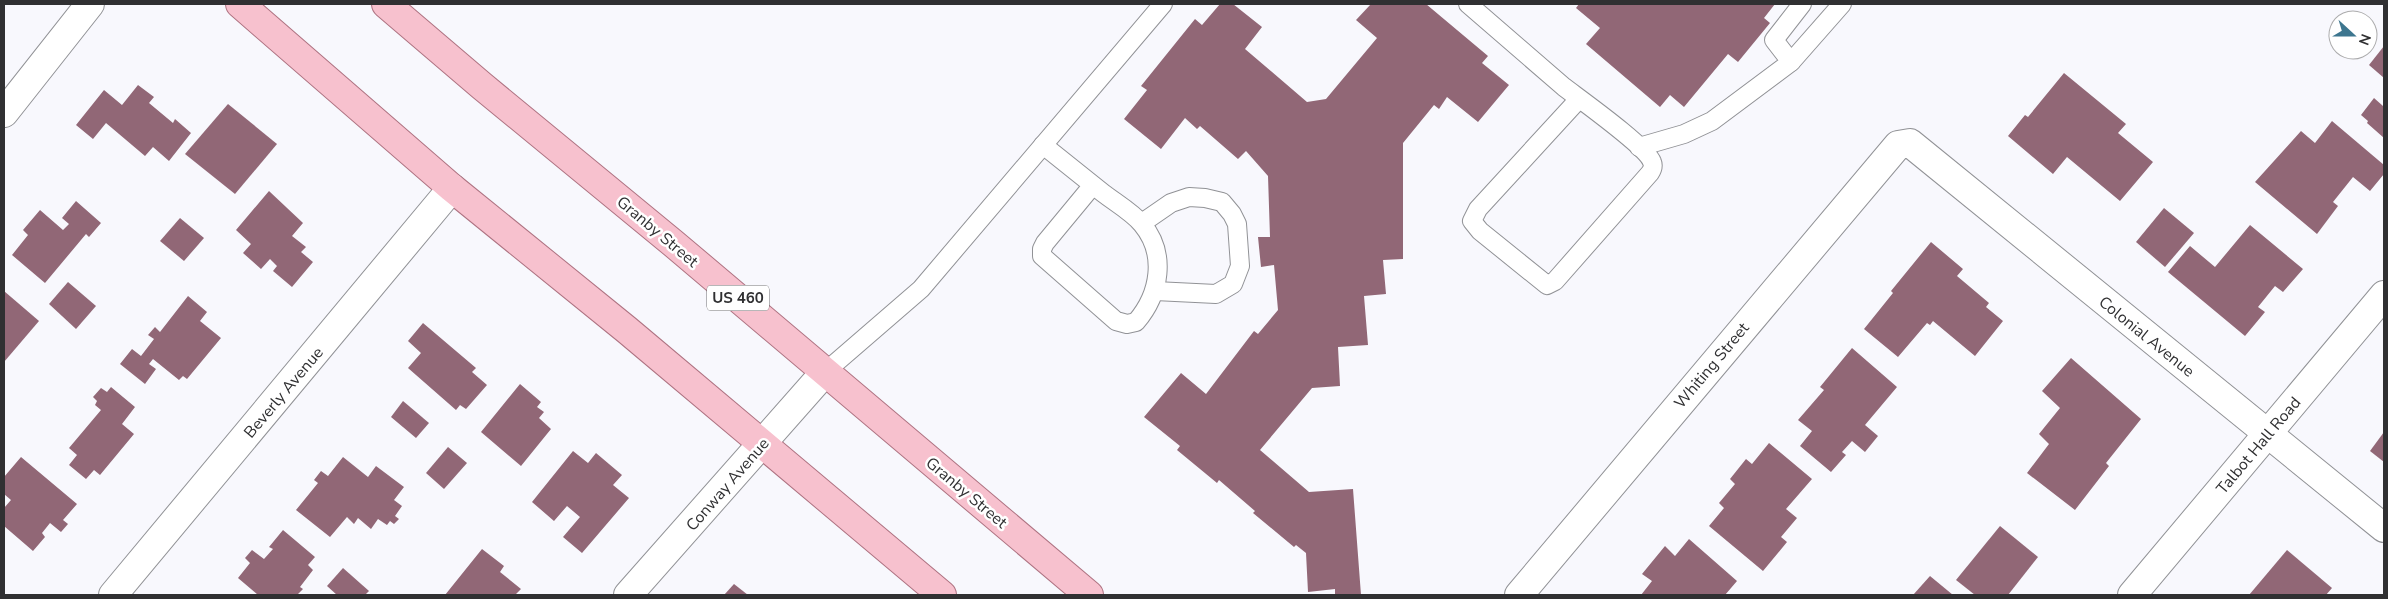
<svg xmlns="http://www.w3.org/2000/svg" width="2388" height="599" viewBox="0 0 2388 599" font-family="'Nunito Sans',sans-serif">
<rect width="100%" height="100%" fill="#f8f8fd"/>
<g fill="#916776">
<polygon points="1220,4 1233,4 1262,27 1245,49 1307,102 1326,99 1377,38 1356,20 1371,4 1414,5 1426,4 1488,56 1482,63 1509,85 1478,122 1447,97 1439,109 1434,105 1403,143 1403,259 1383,260 1386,294 1364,296 1368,345 1338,347 1340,386 1312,388 1260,450 1309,492 1353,489 1361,595 1335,595 1335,589 1308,592 1306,553 1296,545 1294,547 1253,513 1255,511 1219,480 1217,483 1177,450 1180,446 1144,417 1181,373 1206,394 1254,331 1258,334 1278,310 1274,265 1261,267 1258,237 1270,237 1268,176 1246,151 1238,159 1200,126 1197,129 1185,118 1161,149 1124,119 1147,90 1141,86 1195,19 1202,25"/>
<polygon points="1579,4 1775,4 1764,18 1770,23 1738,62 1728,54 1684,107 1670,95 1660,107 1586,44 1600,28 1576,8"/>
<polygon points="2384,46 2384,78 2369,65"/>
<polygon points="2064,73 2126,124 2118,133 2153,162 2120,201 2067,157 2053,174 2008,136 2025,115 2028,117"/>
<polygon points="138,85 154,97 149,103 173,123 175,119 191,133 169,161 153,147 145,156 106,123 93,139 76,125 104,90 122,105"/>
<polygon points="2374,98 2383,106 2384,104 2384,138 2367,123 2368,121 2361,115"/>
<polygon points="228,104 277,144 235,194 185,154"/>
<polygon points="2332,121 2384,165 2384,174 2370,191 2353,177 2333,202 2338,206 2317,234 2255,182 2301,131 2315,143"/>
<polygon points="269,191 303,223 292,236 306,247 301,252 313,262 292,287 273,271 277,266 270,259 261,269 243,253 251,244 236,230"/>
<polygon points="76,201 101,223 89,237 86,234 45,283 12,255 28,235 23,230 40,210 63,230 69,224 62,218"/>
<polygon points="2164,208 2194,233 2165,267 2136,242"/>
<polygon points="180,218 204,238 184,261 160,241"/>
<polygon points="2250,225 2303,269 2283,292 2275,286 2258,307 2265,312 2245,336 2168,272 2190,246 2215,267"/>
<polygon points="1931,242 1963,269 1957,276 1989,303 1986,307 2003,321 1975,356 1933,321 1930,325 1927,323 1898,357 1864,329 1893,293 1891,291"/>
<polygon points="68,282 96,306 76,329 49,304"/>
<polygon points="4,291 39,321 4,362"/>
<polygon points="188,296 207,312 200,321 221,338 187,379 183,376 179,380 153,359 149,364 156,369 145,384 120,364 132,349 141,356 154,339 148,335 155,327 160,332"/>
<polygon points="423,323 476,368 472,372 487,385 466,409 460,405 456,410 408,368 421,353 408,341"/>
<polygon points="1852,348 1897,387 1865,425 1878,436 1865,452 1852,441 1842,452 1846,455 1831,472 1800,446 1812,431 1798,420 1824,390 1820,387"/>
<polygon points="2071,358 2141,419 2106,463 2109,466 2075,510 2027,473 2049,444 2039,434 2060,408 2042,391"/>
<polygon points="520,384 541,402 537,407 544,412 539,418 551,429 521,466 481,432"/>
<polygon points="111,387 135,407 122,424 134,434 100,475 94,470 86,479 69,465 77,455 69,448 101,410 95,405 97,401 93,397 101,388 107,392"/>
<polygon points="403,401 429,423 416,438 391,417"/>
<polygon points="2384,432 2384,462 2370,451"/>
<polygon points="1769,443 1812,479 1786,509 1797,518 1781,537 1787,542 1763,571 1709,526 1724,508 1719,503 1735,484 1730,479 1746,459 1752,464"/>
<polygon points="448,447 467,463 444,489 426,473"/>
<polygon points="573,451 588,463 596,453 622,475 613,485 629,498 582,553 563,537 580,517 567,506 554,521 532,502"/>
<polygon points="21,457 77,504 63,520 68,524 61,532 50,523 42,533 45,537 33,551 4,526 4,508 11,500 4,494 4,477"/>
<polygon points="343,457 368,477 376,466 404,487 394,500 402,506 395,516 399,519 394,524 390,521 387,525 378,519 371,529 358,518 354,524 347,517 330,537 296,510 318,483 314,480 321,471 328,476"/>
<polygon points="2000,526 2038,557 2008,595 1975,595 1956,580"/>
<polygon points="283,530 315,557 308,565 313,570 300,587 303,589 297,595 258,595 238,578 250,563 245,558 252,550 264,559 273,549 269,547"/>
<polygon points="1689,539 1737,581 1725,595 1641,595 1652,581 1642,574 1665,546 1675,556"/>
<polygon points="482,549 504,566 500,572 521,589 515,595 445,595"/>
<polygon points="2287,550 2332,588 2326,595 2249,595"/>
<polygon points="343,568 369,591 365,595 337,595 327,586"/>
<polygon points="1930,576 1953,595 1913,595"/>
<polygon points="734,584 748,595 724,595"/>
</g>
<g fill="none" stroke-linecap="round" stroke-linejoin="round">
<defs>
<g id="service">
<path d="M1468,4L1564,87C1581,100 1647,147 1652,162C1654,167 1652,170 1650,173L1555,281L1547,285L1480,231L1472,221L1478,209L1579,99"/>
<polyline points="1791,62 1842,4"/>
<path d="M1043,145C1063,161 1083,177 1103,193C1116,203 1132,212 1142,224C1167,254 1160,294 1136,322L1127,324L1116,321L1042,256V249L1045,243L1093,185"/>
<polyline points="1639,147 1684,134 1712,121 1791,62 1774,40 1802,4"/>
<polyline points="1142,223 1171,203 1189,197 1205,198 1222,202 1232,214 1237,224 1240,266 1233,284 1216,294 1155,291"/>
<polyline points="825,372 921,289 1163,4"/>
</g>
<g id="minor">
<polyline points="4,113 90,4"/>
<polyline points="113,595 452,188"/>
<polyline points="628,595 825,372"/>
<polyline points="1519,595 1898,145 1910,143 2384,528"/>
<polyline points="2132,595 2384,295"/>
</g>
<g id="primary">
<polyline points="240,4 452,188 627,330 942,595"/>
<polyline points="386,4 482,86 674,244 1089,595"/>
</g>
</defs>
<use href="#service" stroke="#919296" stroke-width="20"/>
<use href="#minor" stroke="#919296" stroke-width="30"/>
<use href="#primary" stroke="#ae7382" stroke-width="30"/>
<use href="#service" stroke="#fff" stroke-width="18"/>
<use href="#minor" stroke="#fff" stroke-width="28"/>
<use href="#primary" stroke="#f7c1ce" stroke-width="28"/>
</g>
<g text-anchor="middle" stroke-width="5" stroke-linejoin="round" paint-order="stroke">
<rect fill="#fff" stroke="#6e6e70" stroke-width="1" x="707" y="285.5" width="62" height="25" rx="4"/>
<g font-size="15" font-weight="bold" fill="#303032">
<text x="738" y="303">US 460</text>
</g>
<g font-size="16" fill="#303032" stroke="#fff">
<text transform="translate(658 231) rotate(40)" y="6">Granby Street</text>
<text transform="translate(2147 336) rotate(39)" y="6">Colonial Avenue</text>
<text transform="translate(1711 365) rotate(-50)" y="6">Whiting Street</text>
<text transform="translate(283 392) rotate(-50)" y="6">Beverly Avenue</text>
<text transform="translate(2258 445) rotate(-50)" y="6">Talbot Hall Road</text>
<text transform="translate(727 484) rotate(-49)" y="6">Conway Avenue</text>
<text transform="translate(967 492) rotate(40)" y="6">Granby Street</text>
</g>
</g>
<rect width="2388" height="599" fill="none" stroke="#303032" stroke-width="10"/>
<g transform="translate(2353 35) rotate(111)"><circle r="24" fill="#ffffff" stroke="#acacad"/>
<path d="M0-4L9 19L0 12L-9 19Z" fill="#3d768f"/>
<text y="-8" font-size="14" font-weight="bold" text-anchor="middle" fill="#303032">N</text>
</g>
</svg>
